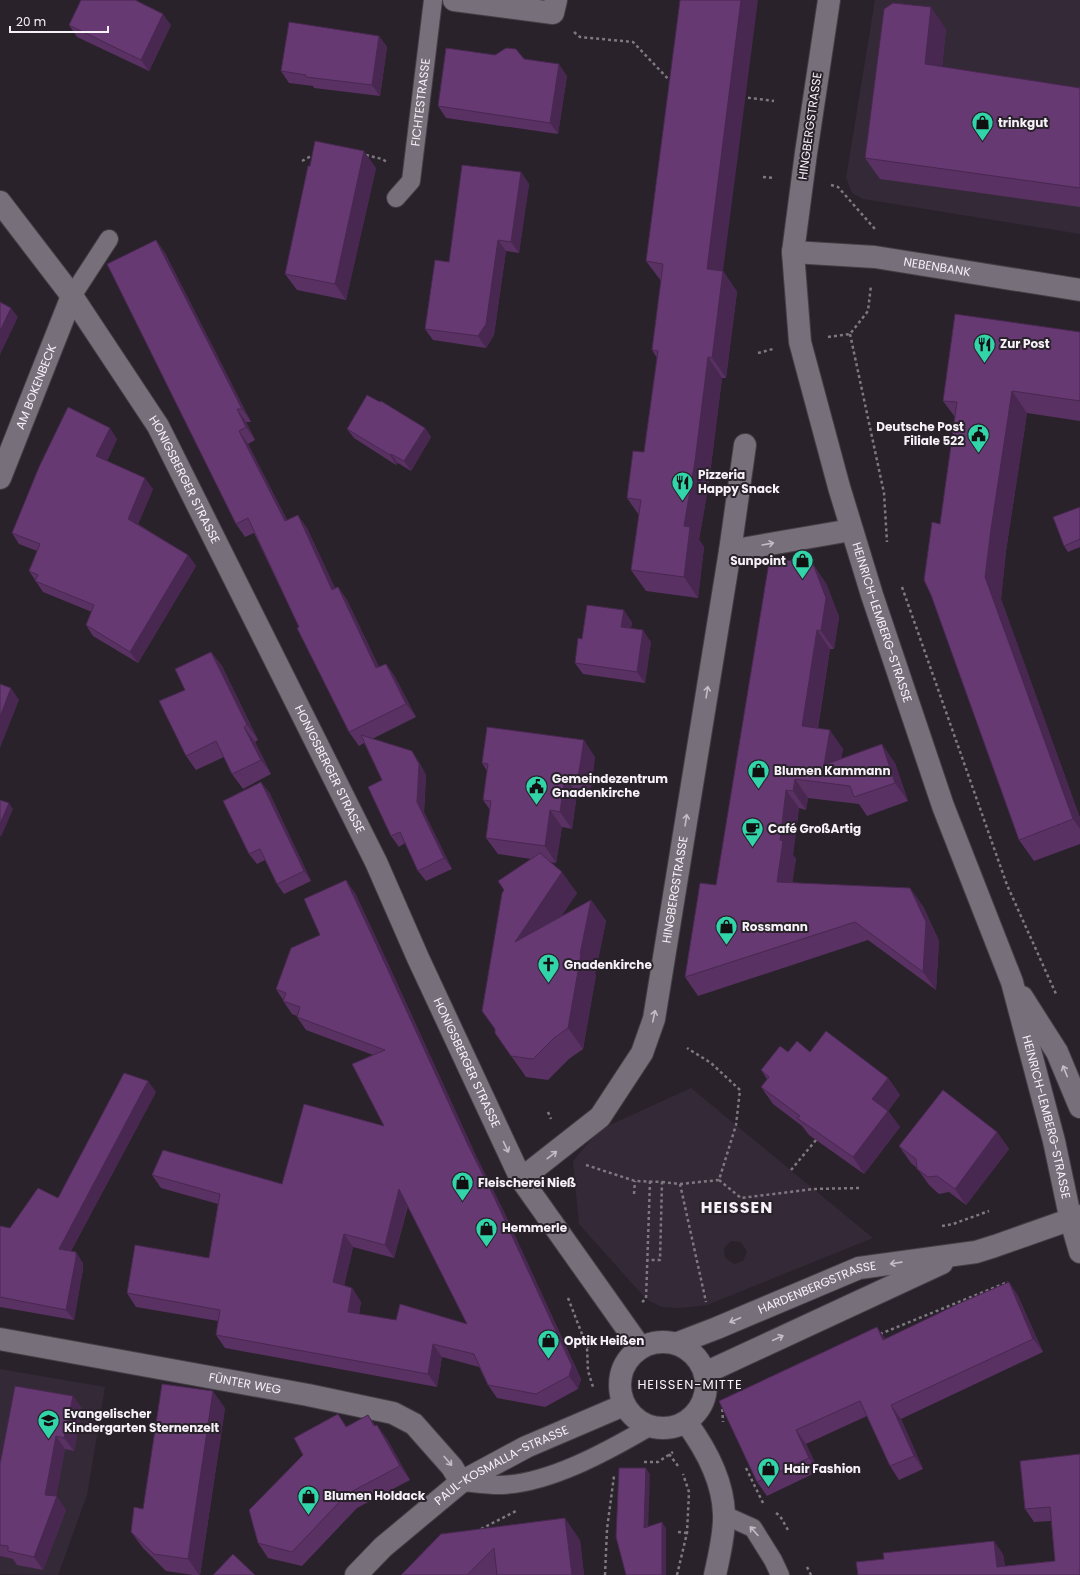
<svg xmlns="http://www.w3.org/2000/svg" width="1080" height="1575" viewBox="0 0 1080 1575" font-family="Poppins,sans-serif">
<rect width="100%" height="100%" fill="#29222b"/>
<g fill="#342937" fill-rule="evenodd">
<polygon points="875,0 1080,0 1080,234 863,199 852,193 846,178"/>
<path d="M691,1088L873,1238L707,1305L680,1308L662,1307L646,1299L579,1224L573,1161L599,1130ZM731,1241L741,1242L747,1251L743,1261L734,1264L725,1258L724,1248Z"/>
<polygon points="0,1369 105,1387 87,1495 58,1575 0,1574"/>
</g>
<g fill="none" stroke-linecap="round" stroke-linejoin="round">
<defs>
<g id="lane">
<path id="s1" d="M396,198L411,181L433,0"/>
<polyline points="72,296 109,239"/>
<path d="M461,1482C474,1483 486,1485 498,1485C547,1485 608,1451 649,1427"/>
<polyline points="724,1515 753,1528 773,1560 780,1575"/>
</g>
<g id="street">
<polyline points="454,0 553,13 556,0"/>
<path id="s2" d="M0,202L72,296L158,426L376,862L418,958L521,1179L640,1347"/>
<path id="s3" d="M793,252L875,257L1080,290"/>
<path id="s4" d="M0,478L72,296"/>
<polyline points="730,551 851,530"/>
<path id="s5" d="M521,1179L600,1117L642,1053L654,1019L730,551L745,445"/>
<path id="s6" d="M0,1339L308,1395L393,1413L414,1424L452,1467L461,1482"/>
<path d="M686,1422C706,1449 723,1480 724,1514C725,1532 719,1557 715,1575"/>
</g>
<g id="secondary">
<path id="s7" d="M829,0L806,153L793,252L800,342L839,487L872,595L943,806L1012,982L1054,1141L1071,1221L1080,1252"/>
<polyline points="1022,997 1057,1052 1080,1107"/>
<circle cx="663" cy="1385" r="43"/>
<path id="s8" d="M678,1343L717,1328L859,1268L976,1252L995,1246L1080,1216"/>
<polyline points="705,1373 942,1263"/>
<path id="s9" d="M356,1575L383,1547L461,1482L526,1447L624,1405"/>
</g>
</defs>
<use href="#lane" stroke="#443e45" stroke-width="20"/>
<use href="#street" stroke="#443e45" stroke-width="24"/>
<use href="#secondary" stroke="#443e45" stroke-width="24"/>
<g stroke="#7e7880" stroke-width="2.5" stroke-dasharray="3 3" stroke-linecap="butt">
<polyline points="574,32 580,37 633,42 672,83"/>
<polyline points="742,97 774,101"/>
<polyline points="366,155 382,159 387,162"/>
<polyline points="302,161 313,155"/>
<polyline points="763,177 774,178"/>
<polyline points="831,185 838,187 875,229"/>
<polyline points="850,334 884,493 887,542"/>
<polyline points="828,337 850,334 868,311 871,285"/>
<polyline points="758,353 773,349"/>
<polyline points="902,587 1007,885 1056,994"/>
<polyline points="548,1112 551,1119"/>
<polyline points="586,1165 635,1181 662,1182 660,1260 647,1260"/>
<polyline points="791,1170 816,1140"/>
<polyline points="719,1180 741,1198 814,1189 859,1188"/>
<polyline points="662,1182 680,1184 706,1302"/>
<polyline points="680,1184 719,1180 736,1125 740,1090 711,1063 687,1048"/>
<polyline points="634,1194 635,1181"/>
<polyline points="942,1226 953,1224 989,1211"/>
<polyline points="568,1298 587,1347 588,1371 593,1387"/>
<polyline points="642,1302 646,1299 650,1181"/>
<polyline points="880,1334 1008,1282"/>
<polyline points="587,1347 599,1337"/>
<polyline points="722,1403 723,1422"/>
<polyline points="669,1454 678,1466"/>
<polyline points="644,1462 658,1462 673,1452"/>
<polyline points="746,1468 763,1503"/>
<polyline points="776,1513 780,1516 788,1530"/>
<polyline points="481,1529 516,1511"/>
<polyline points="678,1532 687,1533"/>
<polyline points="807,1567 811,1575"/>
<polyline points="605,1575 607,1529 614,1476"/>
<polyline points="677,1575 687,1533 689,1492 683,1474"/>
</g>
<use href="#lane" stroke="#776f79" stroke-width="18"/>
<use href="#street" stroke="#776f79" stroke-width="22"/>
<use href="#secondary" stroke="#776f79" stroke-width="22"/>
</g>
<g fill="#593162" fill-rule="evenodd">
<polygon points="69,25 171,25 149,71 77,37"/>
<polygon points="946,29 942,67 1080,88 1080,207 880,179 865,158"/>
<polygon points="379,36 387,47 380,96 314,88 313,86 289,83 281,71"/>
<polygon points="495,55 524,59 567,76 558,134 446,118 438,106"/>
<polygon points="376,168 346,300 297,290 285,274"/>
<polygon points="521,172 529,184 519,253 506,251 494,335 486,348 433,340 425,329 449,262"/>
<polygon points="156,240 165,253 251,422 246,422 255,440 248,444 287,520 307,528 335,588 338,587 347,600 379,667 386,664 395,677 416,717 372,739 412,751 419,762 426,775 424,812 452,869 426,881 418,871 405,843 399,847 391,836 382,780 364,743 359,746 349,732 299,627 254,533 245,537 236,524"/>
<polygon points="646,261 723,271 737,292 726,378 722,378 709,482 699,540 704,547 698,598 646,591 631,570 639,515 627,498 644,452 657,358 652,350 661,281"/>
<polygon points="1080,332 1080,421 1027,413 1006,551 1001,599 1080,818 1080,844 1034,861 1019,840 955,417 943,401"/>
<polygon points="425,428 431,437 411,471 398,463 396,465 354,438 347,429"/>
<polygon points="117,439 107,461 153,489 138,524 188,555 196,566 138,663 93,636 86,625 92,612 43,592 29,571 37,551 19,544 12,533"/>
<polygon points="1080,507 1080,547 1068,552 1064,546"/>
<polygon points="826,583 839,617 834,649 830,649 818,728 843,749 841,759 895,763 908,801 867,816 859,804 808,798 806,810 799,808 793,855 796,859 792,882 923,906 939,941 936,990 868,940 698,996 685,977 716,885"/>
<polygon points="632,622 631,628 651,642 645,683 583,674 575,663 582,639"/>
<polygon points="211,652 222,666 258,740 255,742 271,774 243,789 232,774 224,757 196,770 186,756 185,690"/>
<polygon points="595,757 590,795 577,793 572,829 562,827 556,863 550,862 577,893 561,916 591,900 606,921 595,974 596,975 583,1049 569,1059 548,1080 526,1077 495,1033 504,890 531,859 498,854 486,838 490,810 483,800 487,771 482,763"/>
<polygon points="269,792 311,881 284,894 277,884 265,860 257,864 249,854"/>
<path d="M355,893L385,957L477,1158L504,1212L581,1379L578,1389L545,1407L497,1398L488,1385L479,1367L442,1357L437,1387L225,1348L216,1335L218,1321L136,1307L127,1293L209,1258L218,1204L161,1188L152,1175L282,1184L384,1126L373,1055L306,1030L297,1017V1016L292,1014L283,1001V1000L276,989ZM408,1206L467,1324L396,1320L359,1314L361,1302L352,1288L344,1286L353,1247L394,1258Z"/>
<polygon points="788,1052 810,1052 888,1078 900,1095 888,1111 900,1127 864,1174 809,1135 802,1126 773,1104 761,1087 767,1079 761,1070"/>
<polygon points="156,1092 71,1251 83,1263 83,1269 74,1320 0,1307 0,1226 10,1228 58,1198"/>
<polygon points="997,1132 1009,1149 966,1205 949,1192 939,1194 929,1185 917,1168 911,1163 899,1146"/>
<polygon points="1009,1282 1018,1296 1043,1352 901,1419 923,1469 899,1480 890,1466 867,1416 806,1444 819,1471 767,1496 757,1482 719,1401 877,1327 885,1339"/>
<polygon points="73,1396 82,1409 74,1451 65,1449 56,1496 66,1510 43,1570 17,1565 13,1559 0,1556 0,1464"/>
<polygon points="225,1408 200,1575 193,1575 166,1571 143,1548 131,1532 143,1509"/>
<polygon points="347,1426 375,1426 387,1439 410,1480 357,1508 302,1566 268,1558 258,1543"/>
<polygon points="1080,1454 1080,1575 858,1575 1003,1554 1005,1566 1055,1561 1051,1521 1034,1522 1025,1509"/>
<polygon points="441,1534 580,1540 584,1575 401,1575"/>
</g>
<g fill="#482850">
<polygon points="741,0 758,0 723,271 737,292 726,378 712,358 707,269"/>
<polygon points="931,7 946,29 940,85 925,64"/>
<polygon points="163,14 171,25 149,71 141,60"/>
<polygon points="379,36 387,47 380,96 372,85"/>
<polygon points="559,64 567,76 558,134 550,123"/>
<polygon points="364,151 376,168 346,300 335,284"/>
<polygon points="521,172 529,184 519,253 511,242"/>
<polygon points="156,240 165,253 251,422 242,409"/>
<polygon points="498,240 506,251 494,335 486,348 478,336"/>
<polygon points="11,308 18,317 0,355 0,331"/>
<polygon points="708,357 722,378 709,482 699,540 704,547 698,598 684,577 684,526"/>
<polygon points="1012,391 1027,413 1006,551 1001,599 1080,818 1080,829 1073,819 985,577 991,529"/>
<polygon points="237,409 246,422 255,440 246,427"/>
<polygon points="110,428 117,439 104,467 96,456"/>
<polygon points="425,428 431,437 411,471 404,461"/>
<polygon points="239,431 248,444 294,535 285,521"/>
<polygon points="391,454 398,463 396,465 390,455"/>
<polygon points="145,478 153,489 136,529 128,519"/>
<polygon points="298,515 307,528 342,603 332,590"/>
<polygon points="188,555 196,566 138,663 130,652"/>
<polygon points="813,564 826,583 839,617 834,649 821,631"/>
<polygon points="338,587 347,600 386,682 376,668"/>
<polygon points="624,610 632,622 629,638 621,627"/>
<polygon points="643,630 651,642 645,683 637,672"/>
<polygon points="817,630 830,649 815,744 802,726"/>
<polygon points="211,652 222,666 258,740 247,725"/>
<polygon points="386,664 395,677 416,717 406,704"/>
<polygon points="11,688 19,700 0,748 0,717"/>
<polygon points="244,727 255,742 271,774 261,760"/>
<polygon points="830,730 843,749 837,784 824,765"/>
<polygon points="584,740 595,757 590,795 578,778"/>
<polygon points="882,744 895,763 908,801 895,783"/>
<polygon points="412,751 419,762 426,775 424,812 452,869 444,858 417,802"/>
<polygon points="565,777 577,793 572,829 560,812"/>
<polygon points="795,779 808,798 806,810 793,791"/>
<polygon points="261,782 269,792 311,881 304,871"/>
<polygon points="786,790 799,808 793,855 796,859 790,900 777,882 780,840"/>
<polygon points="9,803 13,809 1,837 0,835 0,824"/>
<polygon points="550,810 562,827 556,863 545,846"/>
<polygon points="562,872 577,893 530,963 515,942"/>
<polygon points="346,880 355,893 385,957 477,1158 504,1212 581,1379 578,1389 569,1376 468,1145"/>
<polygon points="910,888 923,906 939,941 936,990 923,972"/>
<polygon points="591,900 606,921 595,974 596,975 583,1049 568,1028 580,954"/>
<polygon points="888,1078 900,1095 884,1116 872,1099"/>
<polygon points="148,1081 156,1092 66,1260 59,1249"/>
<polygon points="888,1111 900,1127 864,1174 853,1157"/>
<polygon points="997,1132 1009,1149 966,1205 955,1189"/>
<polygon points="399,1189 408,1203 394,1258 385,1245"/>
<polygon points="344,1234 353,1247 342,1295 333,1282"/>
<polygon points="76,1252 83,1263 83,1269 74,1320 66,1310"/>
<polygon points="1009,1282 1018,1296 1043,1352 1033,1339"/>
<polygon points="352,1288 361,1302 357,1325 348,1312"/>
<polygon points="877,1327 887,1341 883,1340"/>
<polygon points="433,1344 442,1357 437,1387 428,1374"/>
<polygon points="213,1391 225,1408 200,1575 199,1575 188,1559"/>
<polygon points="73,1396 82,1409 74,1451 64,1438"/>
<polygon points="891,1405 901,1419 923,1469 914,1456"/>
<polygon points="338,1414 348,1428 346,1427"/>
<polygon points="368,1415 378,1429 374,1426"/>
<polygon points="377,1425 387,1439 410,1480 400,1466"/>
<polygon points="796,1430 806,1444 819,1471 809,1458"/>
<polygon points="56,1436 65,1449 56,1499 57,1496 66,1510 43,1570 34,1557"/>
<polygon points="646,1468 650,1474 648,1534 644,1528"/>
<polygon points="565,1518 580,1540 584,1575 572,1575"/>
<polygon points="662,1522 666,1528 666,1575 662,1575"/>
<polygon points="994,1541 1003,1554 1006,1575 997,1567"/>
</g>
<g fill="#673972" stroke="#482850" fill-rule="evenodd">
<polygon points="81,0 135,0 163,14 141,60 69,25"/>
<polygon points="680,0 741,0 707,269 723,271 712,358 708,357 695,461 684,526 690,527 684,577 631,570 641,500 627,498 633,451 644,452 658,351 652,350 663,264 646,261"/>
<polygon points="893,3 931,7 925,64 1080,88 1080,188 865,158 884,9"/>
<polygon points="289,22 379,36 372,85 306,77 306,75 281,71"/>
<polygon points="446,48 495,55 506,48 516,49 524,59 559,64 550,123 438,106"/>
<polygon points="315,141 364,151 335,284 285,274 308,166 310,166"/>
<polygon points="462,165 521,172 511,242 498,240 486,324 478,336 425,329 435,260 449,262"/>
<polygon points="156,240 242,409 237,409 246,427 239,431 285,521 298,515 332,590 338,587 376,668 386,664 406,704 349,732 297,628 299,627 248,518 236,524 107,264"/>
<polygon points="0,302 11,308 0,331"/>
<polygon points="955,314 1080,332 1080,401 1012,391 991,529 985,577 1073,819 1019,840 931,595 924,580 932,522 940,524 957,402 943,401"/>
<polygon points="367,395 380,402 381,401 425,428 404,461 391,454 390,455 347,429"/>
<polygon points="68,407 110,428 96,456 145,478 128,519 188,555 130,652 86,625 94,605 35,581 38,575 29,571 40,544 12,533 39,467"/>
<polygon points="1080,507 1080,539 1064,546 1053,517"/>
<polygon points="779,559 813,564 826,598 821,631 817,630 802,726 830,730 824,765 882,744 895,783 854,797 850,786 795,779 793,791 786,790 780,840 783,841 777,882 910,888 926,922 923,972 855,922 685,977 700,883 716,885 769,562 778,564"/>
<polygon points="587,605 624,610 621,627 643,630 637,672 575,663 578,638 582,639"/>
<polygon points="211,652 247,725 244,727 261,760 232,774 216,741 186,756 159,701 185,690 175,669"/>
<polygon points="0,684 11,688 0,717"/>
<polygon points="487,727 584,740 578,778 565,777 560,812 550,810 545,846 486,838 491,801 483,800 488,764 482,763"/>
<polygon points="361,735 412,751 419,764 417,802 444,858 418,871 400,832 391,836 368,787 382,780"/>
<polygon points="261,782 304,871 277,884 260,849 249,854 223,801"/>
<polygon points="0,800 9,803 0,824"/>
<polygon points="540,853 562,872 515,942 591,900 580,954 581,954 568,1028 554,1038 533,1059 511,1056 495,1033 495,1029 482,1011 502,893 504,890 498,881"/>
<path d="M346,880L376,944L468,1145L495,1199L572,1366L569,1376L536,1394L488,1385L474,1354L433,1344L428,1374L216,1335L220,1310L127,1293L135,1245L209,1258L220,1194L152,1175L163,1150L282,1184L304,1104L384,1126L352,1064L385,1050L297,1017L300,1007L283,1001L286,993L276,989L291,948L320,935L304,899ZM399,1189L467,1324L400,1304L396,1320L348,1312L352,1288L333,1282L344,1234L385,1245Z"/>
<polygon points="826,1031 888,1078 872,1099 888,1111 853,1157 797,1118 800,1116 761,1087 769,1077 761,1070 780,1046 788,1052 797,1041 810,1052"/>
<polygon points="124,1073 148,1081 59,1249 76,1252 76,1258 66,1310 0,1297 0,1226 10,1228 38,1188 58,1198"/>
<polygon points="943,1090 997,1132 955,1189 937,1176 928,1177 917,1169 916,1159 899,1146"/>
<polygon points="1009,1282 1033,1339 891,1405 914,1456 890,1466 860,1401 796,1430 809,1458 757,1482 719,1401 877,1327 883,1340 960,1303"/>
<polygon points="162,1384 213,1391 188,1559 154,1554 131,1532 134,1507 143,1509"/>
<polygon points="15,1386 73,1396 64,1438 56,1436 45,1495 57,1496 34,1557 8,1551 8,1546 0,1545 0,1464"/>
<polygon points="338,1414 346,1427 368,1415 374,1426 377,1425 400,1466 347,1494 292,1552 258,1543 249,1510 303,1455 294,1438"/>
<polygon points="1080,1454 1080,1575 858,1575 856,1562 884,1559 883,1553 994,1541 997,1567 1055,1561 1050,1507 1025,1509 1020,1461"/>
<polygon points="619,1468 646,1468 644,1528 662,1522 662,1575 626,1575 616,1537"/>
<polygon points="565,1518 572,1575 497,1575 494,1548 467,1575 401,1575 441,1534"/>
<polygon points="233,1554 255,1575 213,1575"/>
</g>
<defs><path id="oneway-shaft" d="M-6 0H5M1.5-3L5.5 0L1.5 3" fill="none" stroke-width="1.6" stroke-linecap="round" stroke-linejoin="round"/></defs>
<g stroke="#c3bdc5">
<use href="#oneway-shaft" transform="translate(768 544) rotate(-10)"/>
<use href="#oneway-shaft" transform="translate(707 692) rotate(-81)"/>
<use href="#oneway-shaft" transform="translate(686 820) rotate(-81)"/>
<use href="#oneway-shaft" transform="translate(654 1016) rotate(-78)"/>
<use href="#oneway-shaft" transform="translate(1065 1071) rotate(-112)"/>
<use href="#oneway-shaft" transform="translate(506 1147) rotate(65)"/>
<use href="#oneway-shaft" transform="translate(552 1155) rotate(-38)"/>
<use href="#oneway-shaft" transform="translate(896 1263) rotate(172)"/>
<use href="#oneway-shaft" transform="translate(735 1320) rotate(157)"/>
<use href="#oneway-shaft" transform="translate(778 1338) rotate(-25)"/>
<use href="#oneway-shaft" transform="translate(448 1461) rotate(50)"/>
<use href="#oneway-shaft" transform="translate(754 1531) rotate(-132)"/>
</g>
<defs>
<symbol id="shop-pin" viewBox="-11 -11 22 30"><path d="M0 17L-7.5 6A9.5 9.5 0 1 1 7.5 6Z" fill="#32d4a9" stroke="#29222b"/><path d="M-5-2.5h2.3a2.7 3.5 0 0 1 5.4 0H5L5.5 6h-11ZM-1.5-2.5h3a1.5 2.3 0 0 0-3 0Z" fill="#111"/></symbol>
<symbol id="restaurant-pin" viewBox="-11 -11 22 30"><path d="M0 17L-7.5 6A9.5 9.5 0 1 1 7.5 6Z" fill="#32d4a9" stroke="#29222b"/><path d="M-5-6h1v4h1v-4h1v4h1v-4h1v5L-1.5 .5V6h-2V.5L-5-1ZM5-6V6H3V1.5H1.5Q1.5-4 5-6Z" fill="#111"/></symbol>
<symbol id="civic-pin" viewBox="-11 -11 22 30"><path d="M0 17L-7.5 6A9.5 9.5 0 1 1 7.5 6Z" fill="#32d4a9" stroke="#29222b"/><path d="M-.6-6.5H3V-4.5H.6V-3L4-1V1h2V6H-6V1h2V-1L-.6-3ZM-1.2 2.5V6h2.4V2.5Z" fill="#111"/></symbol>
<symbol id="cafe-pin" viewBox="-11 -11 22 30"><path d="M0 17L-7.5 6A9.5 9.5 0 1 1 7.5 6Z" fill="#32d4a9" stroke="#29222b"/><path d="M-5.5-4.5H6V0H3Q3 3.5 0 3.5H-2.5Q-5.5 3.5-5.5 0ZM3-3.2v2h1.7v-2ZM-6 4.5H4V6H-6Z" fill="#111"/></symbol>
<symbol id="church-pin" viewBox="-11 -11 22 30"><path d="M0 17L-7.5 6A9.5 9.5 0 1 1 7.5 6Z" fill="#32d4a9" stroke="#29222b"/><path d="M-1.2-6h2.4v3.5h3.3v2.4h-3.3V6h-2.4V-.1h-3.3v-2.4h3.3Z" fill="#111"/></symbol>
<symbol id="school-pin" viewBox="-11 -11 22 30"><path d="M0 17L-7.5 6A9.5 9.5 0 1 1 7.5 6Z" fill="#32d4a9" stroke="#29222b"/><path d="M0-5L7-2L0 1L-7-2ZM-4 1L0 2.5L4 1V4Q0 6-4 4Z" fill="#111"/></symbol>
</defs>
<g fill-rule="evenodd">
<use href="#shop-pin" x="970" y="110" width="25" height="34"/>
<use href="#restaurant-pin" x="972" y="332" width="25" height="34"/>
<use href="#civic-pin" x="966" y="422" width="25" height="34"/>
<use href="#restaurant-pin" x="670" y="470" width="25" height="34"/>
<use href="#shop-pin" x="790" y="548" width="25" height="34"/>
<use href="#shop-pin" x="746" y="758" width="25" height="34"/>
<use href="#civic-pin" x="524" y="774" width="25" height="34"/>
<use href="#cafe-pin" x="740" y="816" width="25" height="34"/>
<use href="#shop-pin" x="714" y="914" width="25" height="34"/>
<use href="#church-pin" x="536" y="952" width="25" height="34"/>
<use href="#shop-pin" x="450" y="1170" width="25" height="34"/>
<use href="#shop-pin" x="474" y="1216" width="25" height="34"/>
<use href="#shop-pin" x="536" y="1328" width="25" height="34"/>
<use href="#school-pin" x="36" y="1408" width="25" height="34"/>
<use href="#shop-pin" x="756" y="1456" width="25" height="34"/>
<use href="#shop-pin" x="296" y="1484" width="25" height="34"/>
</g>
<g text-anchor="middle" stroke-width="4" stroke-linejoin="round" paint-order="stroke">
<g font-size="12" fill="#f6f1f8" stroke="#29222b">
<text dy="4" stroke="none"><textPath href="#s1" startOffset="102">FICHTESTRASSE</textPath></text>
<text transform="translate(810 126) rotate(-82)" y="4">HINGBERGSTRASSE</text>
<text dy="4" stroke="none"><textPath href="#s3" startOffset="145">NEBENBANK</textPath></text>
<text dy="4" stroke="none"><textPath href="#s4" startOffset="98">AM BOKENBECK</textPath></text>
<text dy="4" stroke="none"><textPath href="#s2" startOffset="334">HONIGSBERGER STRASSE</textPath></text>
<text dy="4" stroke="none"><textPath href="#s7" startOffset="637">HEINRICH-LEMBERG-STRASSE</textPath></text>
<text dy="4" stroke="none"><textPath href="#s2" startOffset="658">HONIGSBERGER STRASSE</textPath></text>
<text dy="4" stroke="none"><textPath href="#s5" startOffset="344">HINGBERGSTRASSE</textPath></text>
<text dy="4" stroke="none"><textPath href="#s2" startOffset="982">HONIGSBERGER STRASSE</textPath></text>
<text dy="4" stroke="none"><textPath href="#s7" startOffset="1159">HEINRICH-LEMBERG-STRASSE</textPath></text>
<text dy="4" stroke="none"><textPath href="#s8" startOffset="150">HARDENBERGSTRASSE</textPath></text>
<text dy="4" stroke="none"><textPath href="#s6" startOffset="249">FÜNTER WEG</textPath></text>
<text dy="4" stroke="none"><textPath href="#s9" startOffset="184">PAUL-KOSMALLA-STRASSE</textPath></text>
</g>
<g font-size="12" font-weight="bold" fill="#f6f1f8" stroke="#29222b" text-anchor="start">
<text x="998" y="127">trinkgut</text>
<text x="1000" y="348">Zur Post</text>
<text x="964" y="431" text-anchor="end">Deutsche Post<tspan x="964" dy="14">Filiale 522</tspan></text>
<text x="698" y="479">Pizzeria<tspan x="698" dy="14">Happy Snack</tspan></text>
<text x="786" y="565" text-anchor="end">Sunpoint</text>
<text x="774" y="775">Blumen Kammann</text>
<text x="552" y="783">Gemeindezentrum<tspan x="552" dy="14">Gnadenkirche</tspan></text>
<text x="768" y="833">Café GroßArtig</text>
<text x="742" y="931">Rossmann</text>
<text x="564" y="969">Gnadenkirche</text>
<text x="478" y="1187">Fleischerei Nieß</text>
<text x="502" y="1232">Hemmerle</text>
<text x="564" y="1345">Optik Heißen</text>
<text x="64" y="1418">Evangelischer<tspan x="64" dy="14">Kindergarten Sternenzelt</tspan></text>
<text x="784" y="1473">Hair Fashion</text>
<text x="324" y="1500">Blumen Holdack</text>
</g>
<g font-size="13" letter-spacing="1" fill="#f6f1f8" stroke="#29222b">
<text x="690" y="1389">HEISSEN-MITTE</text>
</g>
<g font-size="16" font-weight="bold" letter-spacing="1" fill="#f6f1f8" stroke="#29222b">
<text x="737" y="1213">HEISSEN</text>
</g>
</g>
<path d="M10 26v6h98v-6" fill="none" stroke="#f6f1f8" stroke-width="2"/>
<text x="16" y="26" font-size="12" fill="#f6f1f8" stroke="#29222b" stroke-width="3" paint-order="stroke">20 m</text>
</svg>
